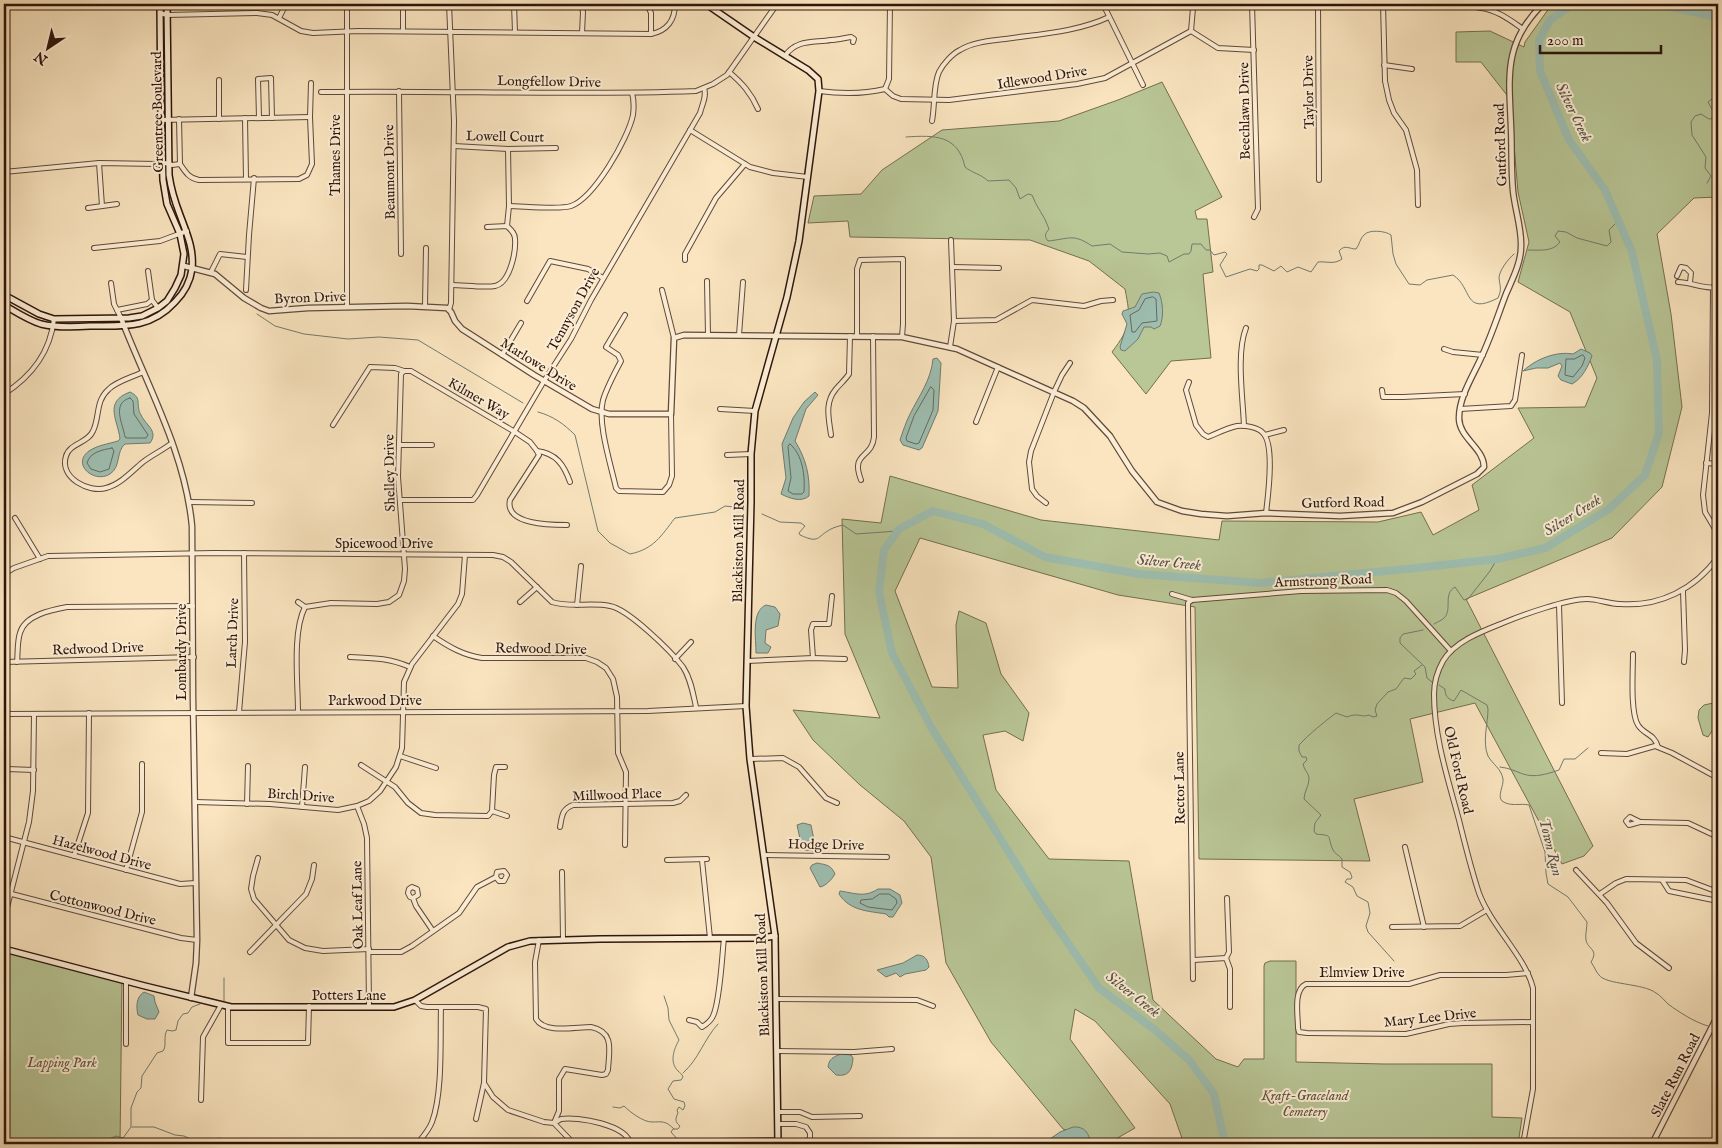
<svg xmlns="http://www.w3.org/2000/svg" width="1722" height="1148" viewBox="0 0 1722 1148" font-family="'IM FELL English',serif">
<rect width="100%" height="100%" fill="#fae5c0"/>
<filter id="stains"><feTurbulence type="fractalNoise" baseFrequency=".004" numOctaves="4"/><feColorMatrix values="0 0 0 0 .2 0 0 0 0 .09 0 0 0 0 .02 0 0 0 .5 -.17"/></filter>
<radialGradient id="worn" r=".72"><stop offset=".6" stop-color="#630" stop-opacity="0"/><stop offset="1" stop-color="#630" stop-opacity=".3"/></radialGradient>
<g fill="#b9c696" stroke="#746e50">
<polygon points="1552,4 1718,4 1718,197 1694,198 1657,234 1671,314 1682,407 1662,487 1612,538 1466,599 1593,846 1584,856 1562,864 1475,703 1410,719 1423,782 1354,799 1370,861 1199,859 1195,607 1118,595 920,538 895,591 932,687 958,688 956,625 959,611 986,623 1001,674 1029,713 1023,741 1005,731 983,735 996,790 1049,859 1129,861 1153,1000 1216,1059 1238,1067 1244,1059 1264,1059 1264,966 1265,963 1270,961 1296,961 1296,1062 1384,1064 1492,1064 1492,1117 1522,1118 1518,1144 1184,1144 1170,1104 1095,1021 1075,1009 1070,1039 1135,1128 1107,1144 1063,1129 991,1042 946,963 931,857 904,821 860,785 813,740 793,710 880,718 845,634 842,519 881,523 890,476 1041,520 1219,540 1222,521 1378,522 1421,512 1433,535 1479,510 1472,485 1534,438 1518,408 1585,407 1597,378 1570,312 1518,282 1529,242 1518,192 1510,99 1481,62 1456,62 1456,32 1490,31 1524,47 1525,42"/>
<path d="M1162,82L1222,197L1195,211L1197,219H1207L1213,272L1203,274L1211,358L1171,361L1146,394L1112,352C1131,327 1131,319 1125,289L1089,261L1030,240L850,237L848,221L808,223L814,196L861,194L882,170L942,130L1059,121L1118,100Z"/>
<polygon points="1718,702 1718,728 1712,731 1708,737 1703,735 1698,718 1699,710 1704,705"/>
<polygon points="4,950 122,980 120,1144 4,1144"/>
</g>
<g fill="#9ebfb2" stroke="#717b6f">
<path d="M1153,292L1159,293C1163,302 1164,317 1160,326L1154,329L1151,327H1144L1138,339L1125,351L1121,350L1120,347L1127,324L1122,314L1123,311L1135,307L1142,294Z"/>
<path d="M1581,349L1590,353L1592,356C1588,366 1583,378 1572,384L1561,380L1558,376L1562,366L1560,363L1548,368H1536L1523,371C1536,359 1556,351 1573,354Z"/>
<path d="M937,358L941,363L938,411L922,448L919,450L903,445L900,440C903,431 906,422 910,414C919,396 931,380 933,359Z"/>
<path d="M130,392C143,398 135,405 141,415C144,422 153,428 153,435C153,438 152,440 150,443L125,444C116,451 121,467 110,474C94,484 71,464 89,451C98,445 108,444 118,441L120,439C118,420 103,402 130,392Z"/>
<path d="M815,392L818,395L806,409L795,441C806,459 810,475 809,496C801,503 789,498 781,494L786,478L782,444L793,418L804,402Z"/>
<path d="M766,605L775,607L780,614L778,626L766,630L765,643L771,647L768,653H756C756,639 751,611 766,605Z"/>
<polygon points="803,823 811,825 814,840 817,847 814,851 805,850 802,848 797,825"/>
<path d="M817,863C827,865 831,865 835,874C832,879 826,886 820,887L810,868L812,865Z"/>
<path d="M878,889H890L900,895L902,903L893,917H889L886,914C868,911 850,911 839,894L840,891C855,893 864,898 878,889Z"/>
<path d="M917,955C925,955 928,960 929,967L926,970L905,974L900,977L896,973L886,977L877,970L903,963Z"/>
<path d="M144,992L154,996L155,1002L159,1012L155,1019H147L138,1015C136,1007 136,997 144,992Z"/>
<path d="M841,1054L851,1055L853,1058C852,1070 849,1077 836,1075L828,1067C829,1059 833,1057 841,1054Z"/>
<path d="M1073,1127C1084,1126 1090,1133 1090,1144H1035L1047,1141L1060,1132Z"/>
</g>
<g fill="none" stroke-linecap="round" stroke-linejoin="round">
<g stroke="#666a5e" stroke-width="1">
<polygon points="1153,297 1156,299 1157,321 1142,323 1135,332 1132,332 1130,315 1139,310 1145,299"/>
<polygon points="1583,355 1585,358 1582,366 1573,377 1565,375 1566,359 1574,359"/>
<polygon points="931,387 934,390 933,410 919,443 916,444 907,441 906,438 914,416"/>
<path d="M130,398L133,401L134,414L148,435L146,438H127L125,437C123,424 111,403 130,398Z"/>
<path d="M790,444C803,455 805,476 804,492L802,494H793L788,491L791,478L788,447Z"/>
<path d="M112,448L114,451L109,469L100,472L91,469L87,463C90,452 102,450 112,448Z"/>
<polygon points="880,894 889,894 896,899 897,903 892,910 868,907 860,903 861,900 872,899"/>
</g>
<g stroke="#717b6f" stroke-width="1">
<path d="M906,137C935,135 958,135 965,167C972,173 981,174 988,181L1009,180L1016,188L1020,199L1028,194L1032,195C1036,207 1045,216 1049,229C1045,234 1044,236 1048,241C1069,239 1073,233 1092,246L1110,244L1122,252L1148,254L1160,253L1167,256L1169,262L1184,254H1189L1191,251L1192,244H1201L1206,250H1210L1214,255L1225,252L1227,254L1220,265L1226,277L1250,269L1257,271L1259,269V265H1262L1274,271L1281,266L1287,272L1298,267L1311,272L1318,262C1326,261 1334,265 1342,259L1339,251C1345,244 1349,249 1356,249C1360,244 1360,238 1364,235C1369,229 1386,231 1391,235L1393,254L1396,264L1409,284L1420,285L1427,280L1453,275C1473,288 1463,316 1498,298C1502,289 1500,287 1499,278C1499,271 1508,259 1514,254"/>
<polyline points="1707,183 1711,176 1705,168 1706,157 1692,135 1691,122 1695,116 1701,114 1709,119 1715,118 1713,111 1708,102 1717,95 1718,96"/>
<path d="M1528,250C1540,250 1553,252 1560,242L1555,236L1558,231L1566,232L1577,238L1607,246L1611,242L1609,230L1618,221"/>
<polyline points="257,314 275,326 304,334 348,339 379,337 418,340 523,403"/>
<path d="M538,412C553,416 564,424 575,435L598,531L610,543L630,554C654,549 661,536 675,518L715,512L725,506L743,508"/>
<path d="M762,514L780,522L801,523L805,526L799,533L800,535C820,544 816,537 831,529C835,527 839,526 843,525L856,534L898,531"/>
<path d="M1434,624C1437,622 1443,620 1445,617C1452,608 1443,594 1455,587L1464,600L1468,599L1490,571L1497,559"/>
<polyline points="1423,630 1403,634 1400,638 1400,643 1425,667 1427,678 1432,682"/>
<path d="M1439,685L1445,689C1445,695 1447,699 1454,701L1461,690L1487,705L1488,709C1488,724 1482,742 1488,756C1493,765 1501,768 1503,779C1504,785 1497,796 1502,801C1510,807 1521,803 1529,805L1545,852L1546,873L1548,884L1568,897L1587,922C1587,928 1585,935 1586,940C1588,950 1599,949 1591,962C1594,966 1596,972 1599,975C1606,985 1643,983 1656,993C1661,996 1664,1000 1668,1004C1679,1012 1694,1022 1708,1026"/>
<path d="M1500,767C1509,768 1515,771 1523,774C1535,778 1547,774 1559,770L1564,759H1575L1588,748"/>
<path d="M1394,961L1368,932L1366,926L1370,913L1368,902L1357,896L1353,887L1345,882L1347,879H1351L1352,877L1350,872L1342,867V859C1339,855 1335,854 1333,850C1326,835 1335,836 1316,834L1314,831L1315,823L1321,815L1304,799C1304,792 1309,786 1309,779C1309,773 1304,770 1303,764L1307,760L1306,757H1302L1299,751V745C1310,733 1323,723 1336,713L1347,717C1358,712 1361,718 1369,715L1373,717L1377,716L1375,710L1377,704L1388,692L1396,689L1404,678L1411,679L1416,674L1414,671L1422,665"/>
<path d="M664,996L668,1008L669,1020L679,1040C674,1049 669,1062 678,1071C680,1073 682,1074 683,1077L681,1080L673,1081L668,1089L674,1099L684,1102L685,1106L683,1110L679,1107L677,1110L678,1113C675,1119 675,1122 680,1126L678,1129H673L671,1132L678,1140L677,1144"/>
<polyline points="205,997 224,1002 224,978"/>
<polyline points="1717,1027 1718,1026"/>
<path d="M683,1073C699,1059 704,1039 718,1024"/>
<path d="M613,1107L620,1108L624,1106C630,1112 643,1122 652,1122C662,1122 665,1120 674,1129"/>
<polyline points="132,1127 154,1127 175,1135 184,1136 197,1142 208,1139 214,1141 220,1138"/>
<path d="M65,1144C72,1137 84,1140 93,1143L98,1140L102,1142L116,1136L123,1138L131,1127V1108L137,1092L141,1088L142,1076L157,1053L163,1051C167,1046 163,1037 167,1030L172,1031L176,1030L178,1021L183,1014L188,1013L192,1007L200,1004"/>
</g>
<g stroke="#9ebfb2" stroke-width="8">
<polyline points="1655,4 1718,17"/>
<polyline points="1225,1144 1214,1094 1189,1060 1155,1030 1099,988 1041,904 931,727 892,653 879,592 884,550 899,529 933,511 983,524 1045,557 1139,574 1260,583 1407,569 1497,559 1545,548 1609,509 1645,475 1659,433 1657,360 1632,252 1605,190 1569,140 1540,71 1539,41 1550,20 1573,4"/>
</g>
<defs>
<g id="minor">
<polyline points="347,4 347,307"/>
<polyline points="401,4 403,8 403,31"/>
<polyline points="514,4 515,32"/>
<polyline points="581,4 583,12 582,33"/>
<polyline points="647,4 651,13 651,34"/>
<polyline points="1103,4 1143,85"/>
<polyline points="1191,4 1193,8 1191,31"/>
<polyline points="1252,4 1258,209 1254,217"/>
<polyline points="1318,4 1319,180"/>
<polyline points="1383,4 1385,81 1389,100 1394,113 1406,130 1417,170 1418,205"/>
<path d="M1384,7C1416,8 1450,2 1481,8C1497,10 1510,20 1523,29"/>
<path d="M160,13L167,15L257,13L272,15L301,31L313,33L358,31L651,34C667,31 675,20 675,4"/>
<polyline points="279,18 286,4"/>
<path d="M785,56C796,39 814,43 831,40C838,40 844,38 851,37L854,39L853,42"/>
<polyline points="1384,65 1412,69"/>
<path d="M729,72C742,83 751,93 758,109"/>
<polyline points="219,80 219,119"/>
<polyline points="885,89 889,79 890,4"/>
<polyline points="399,91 401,254"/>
<path d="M819,91C841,94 864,94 885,89L893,96L901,99L949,100L1077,84L1105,78L1191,31L1218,48L1254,50"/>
<path d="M321,92C446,90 571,96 696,91L713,84L727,75L777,4"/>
<polyline points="245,118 246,179"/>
<polyline points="259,118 258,79 271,78 272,118"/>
<polyline points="179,119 180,164"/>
<polyline points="161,120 310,117"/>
<path d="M932,121C935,106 933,85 939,72C943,64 952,54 960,50C973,42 990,41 1005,39C1040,34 1077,32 1109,17"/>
<polyline points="690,130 750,167 773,173 808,177"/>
<polyline points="454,146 508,149 556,148"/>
<polyline points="99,163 102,206"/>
<path d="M4,172L99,163L157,164L168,163L172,165L180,164C186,173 189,178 199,180L299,179L307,175L312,164L310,117L311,83"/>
<path d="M509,206C522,206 560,210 571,206C594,198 628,139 633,115C634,107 634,100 632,93"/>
<polyline points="88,208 117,204"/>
<polyline points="507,226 509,206 508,149"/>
<polyline points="94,248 160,241 187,231"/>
<polyline points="685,260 685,254 716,198 745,164"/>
<polyline points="953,267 999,268"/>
<polyline points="148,271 152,300 158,308"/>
<polyline points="211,272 220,254 247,257"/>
<polyline points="1677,276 1681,267 1686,268 1691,273 1690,282"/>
<polyline points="707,281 708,335"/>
<path d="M1678,282C1691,282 1705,290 1718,287"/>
<polyline points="111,283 114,304 121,318"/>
<path d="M452,285C463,285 485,288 495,286C510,283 516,252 515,239C515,233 511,230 507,226L487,227"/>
<polyline points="1713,288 1712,413 1703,495 1705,512 1718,534"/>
<polyline points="246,290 249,235 254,178"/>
<polyline points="662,290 674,338"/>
<polyline points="527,301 550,261 588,269 603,278"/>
<polyline points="425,306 426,248"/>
<polyline points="117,310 147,304 152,300"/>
<polyline points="449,310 451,303 454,121 449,4"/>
<path d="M625,315L606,347L618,355L621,361C614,374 607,387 603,400C597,423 611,465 616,488L619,491L663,492L669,485L672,476L671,414"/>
<polyline points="954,321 996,320 1032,300 1084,306 1101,301 1113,300"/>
<polyline points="739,335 743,282"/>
<polyline points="857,336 857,269 860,260 903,259 903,324 902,337"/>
<polyline points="950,347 954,321 951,240"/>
<polyline points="1444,349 1453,352 1483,355"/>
<polyline points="502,355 521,323"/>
<path d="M143,372C133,377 117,381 109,389C95,401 100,417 93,431C88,443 70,443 66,456C59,478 89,493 106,488C121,484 132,471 143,462C152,455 163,450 172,443"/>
<path d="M1189,382L1186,390L1196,425L1203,434L1208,437C1218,433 1227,428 1237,426C1244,425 1258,427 1263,433C1275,445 1268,496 1266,513"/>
<polyline points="1382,390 1383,397 1403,397 1465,394"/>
<path d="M4,394C32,376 50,353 54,319"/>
<polyline points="720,409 755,411"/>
<polyline points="1460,409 1511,406 1515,400 1522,355"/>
<polyline points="976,422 998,367"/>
<polyline points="333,425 370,367 395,368 404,371"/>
<path d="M1244,426C1243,399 1236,353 1246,328"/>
<path d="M831,435C829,419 824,403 836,389C840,384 845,380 849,374L850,336"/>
<polyline points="1265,435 1284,430"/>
<polyline points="399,445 432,445"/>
<path d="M537,451L539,455L510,500C504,525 552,525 567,525"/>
<polyline points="727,455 751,454"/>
<polyline points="1706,463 1718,464"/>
<path d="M861,480C850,452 872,459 874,437L873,336"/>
<path d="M400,500H473L477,495L544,381L571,339L591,300L700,113C702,105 707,96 704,88"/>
<polyline points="190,502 252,503"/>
<polyline points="1046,503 1037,496 1032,489 1029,462 1031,451 1054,392 1062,375 1070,363"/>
<polyline points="15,518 40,559"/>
<path d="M4,574L14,568L48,556L214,553L493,555L503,557L511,562L552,602C571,608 590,602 610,606C628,609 671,651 683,667C691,679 693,694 696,707"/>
<polyline points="1683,591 1685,650 1684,662"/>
<polyline points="1172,594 1192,600 1301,591 1387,590 1396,593 1406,601 1451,651"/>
<polyline points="1192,600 1188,603 1188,608 1193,979"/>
<polyline points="298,602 305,607"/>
<polyline points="520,602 537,587"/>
<polyline points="577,605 581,566"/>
<polyline points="1559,605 1562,703"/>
<path d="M433,636C449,647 463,655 482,658H586L597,662L606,668L613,679L617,697L618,753L626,772L625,845"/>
<path d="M1633,654C1633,671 1630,712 1638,725C1644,735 1654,733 1658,747"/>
<path d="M350,657C374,658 389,658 410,667"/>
<polyline points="813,658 811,630 813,624 829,624 832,596"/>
<polyline points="675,659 691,642"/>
<polyline points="747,661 813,658 845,659"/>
<polyline points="4,662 194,657"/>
<path d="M17,662C18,653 17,642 20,633C25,615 51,610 67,607L193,606"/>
<polyline points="239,712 245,642 244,553"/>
<path d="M298,712C298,683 292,632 305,607L331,603L377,604L389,602L399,595L404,581L405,569L398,477L401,374L404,371H411L515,432L530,442L537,451C556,453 564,465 570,482"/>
<polyline points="4,714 648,711 746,706"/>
<polyline points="1601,753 1627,754 1655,746 1672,753 1718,778"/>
<polyline points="400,756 436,768"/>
<polyline points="750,759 783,758 799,767 826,798 837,803"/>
<polyline points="361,765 395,787 408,803 421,813 435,815 488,816 492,811 494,775 496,767 505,767"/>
<polyline points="7,769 34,770"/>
<polyline points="195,802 270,804 338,810 357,806 369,801 380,791 396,767 402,748 404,682 412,664 458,604 462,594 465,555"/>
<polyline points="247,804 248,766"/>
<polyline points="357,806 364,824 367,838 369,1006"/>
<polyline points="302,807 305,767"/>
<polyline points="492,811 507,816"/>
<polygon points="1630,817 1640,822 1629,825 1626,821"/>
<polyline points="1640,822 1688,823 1718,837"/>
<path d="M560,827C562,816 562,809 573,805L673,803L680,801L686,795"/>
<polyline points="4,837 180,884 196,883"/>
<polyline points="1405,847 1424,927"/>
<polyline points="764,855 887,857"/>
<polyline points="74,856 88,813 89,713"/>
<polyline points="258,858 253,876 251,889 254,899 289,940 305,948 323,951 369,949"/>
<polyline points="667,860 707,859"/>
<polyline points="702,860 710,938"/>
<polyline points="126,870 142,812 142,764"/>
<polyline points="1576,870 1607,903 1636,943 1669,968"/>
<polyline points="562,872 563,939"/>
<polyline points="1662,880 1669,891 1718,901"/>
<polyline points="4,892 181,938 197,940"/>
<polyline points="1600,894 1616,883 1626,879 1686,880 1718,892"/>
<polyline points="413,898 410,897 408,893 409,889 412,887 417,889 418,895 413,898 416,906 433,931"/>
<polyline points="4,919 29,822 33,791 34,714"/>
<polyline points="1392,927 1460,926 1487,910"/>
<path d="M539,940L535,962L536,1019C545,1034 575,1027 591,1027C615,1032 609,1051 608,1070L606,1074L602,1075L565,1069L559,1079V1111L554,1123L574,1144"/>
<polyline points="250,952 306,894 312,879 314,865"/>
<polyline points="369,952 401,952 412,946 459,913 477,887 496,877 499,881 504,881 507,875 504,871 497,872 496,877"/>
<polyline points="1226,958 1229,952 1227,898"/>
<polyline points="1194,960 1226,958 1230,969 1230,1007"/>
<path d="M1528,973L1506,975H1440L1409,984H1306C1293,990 1298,1015 1298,1028L1299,1032L1307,1033L1406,1034L1449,1024L1463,1023L1533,1022"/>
<polyline points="776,999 917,1000 933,1006"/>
<path d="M415,1000L421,1006L427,1007H478L486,1009L484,1083L493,1097L508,1110L544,1122L554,1123C556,1122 559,1120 561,1119C577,1116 628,1125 630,1144"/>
<polyline points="228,1006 228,1043 308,1043 309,1006"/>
<path d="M689,1020L697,1022L702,1027C707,1024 711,1021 713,1016C720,1002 722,956 724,938"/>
<polyline points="126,1044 126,981"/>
<polyline points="777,1051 854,1052 892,1049"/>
<polyline points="201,1100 203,1037 221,1005"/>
<polyline points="778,1112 800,1112 812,1117 860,1116"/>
<polyline points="476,1119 484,1083"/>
<polyline points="778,1124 796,1124 806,1127 810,1133 810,1138 804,1144 778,1144"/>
<polyline points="718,1141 778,1140"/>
<path d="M417,1144C422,1138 429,1130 432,1122C443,1093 440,1039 441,1007"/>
<path d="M1523,1144L1533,1089V988C1525,956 1491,926 1479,893C1471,869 1465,844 1459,820C1448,779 1434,737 1434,694C1434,683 1438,670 1443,661C1455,641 1483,631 1503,623C1522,615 1567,599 1587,599C1598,599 1609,604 1620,604C1660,607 1695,589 1718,557"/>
</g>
<g id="tertiary">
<path d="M184,266L215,274L244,298L261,308L269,311L308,308L407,306L447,308L451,312L455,321L462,329L534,375L592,409L609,414H671L674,338L684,335L902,337L957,349L1073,401L1084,408L1110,436L1132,471L1157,502L1182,511L1201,514L1227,516L1266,513L1340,516L1393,513L1422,502L1477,474L1484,467C1484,448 1459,438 1459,418C1459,397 1473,376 1481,358C1491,337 1498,315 1506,294C1512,280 1521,263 1521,247C1522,229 1515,210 1513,191C1511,170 1512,148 1511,127C1509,76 1503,43 1543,4"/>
<path d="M121,318C147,386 185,452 192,526L193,699L197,940L196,963L191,998"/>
<polyline points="1652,1144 1718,1015"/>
</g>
<g id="secondary">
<polyline points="706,4 754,37 808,70 818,79 819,91 799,241 787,297 755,411 751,454 751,502 746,706 750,759 775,936 778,1144"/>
<polyline points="4,295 39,314 54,319 129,318 142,316 158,308 167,301 175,288 181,275 184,254 180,234 167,204 163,180 161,120 160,4"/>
<path d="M4,305C16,312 28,320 41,324C57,328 75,327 90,326C124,326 150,329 175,302C184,293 190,283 192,269C194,249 187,234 180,215C175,202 171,189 169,175L167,4"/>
<polyline points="4,949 145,986 231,1007 394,1007 415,1000 508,947 530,941 600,939 761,938 775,936"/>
</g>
</defs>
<use href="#minor" stroke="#614938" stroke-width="6"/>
<use href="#tertiary" stroke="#614938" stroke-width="7"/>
<use href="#secondary" stroke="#2e150a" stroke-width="8"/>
<use href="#minor" stroke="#fceed6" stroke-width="4"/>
<use href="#tertiary" stroke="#fceed6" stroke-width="4.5"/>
<use href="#secondary" stroke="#fceed6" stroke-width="5"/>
</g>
<g text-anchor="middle" stroke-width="4" stroke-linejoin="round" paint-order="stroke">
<g font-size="14" fill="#2e150a" stroke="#fceed6">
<text transform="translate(1042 77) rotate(-9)" y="5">Idlewood Drive</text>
<text transform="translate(549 81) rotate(1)" y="5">Longfellow Drive</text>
<text transform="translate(1308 92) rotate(-91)" y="5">Taylor Drive</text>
<text transform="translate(1244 111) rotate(-91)" y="5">Beechlawn Drive</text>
<text transform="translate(157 112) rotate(-91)" y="5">Greentree Boulevard</text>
<text transform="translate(505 136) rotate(1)" y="5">Lowell Court</text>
<text transform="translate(1500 145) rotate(-92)" y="5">Gutford Road</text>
<text transform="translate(335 155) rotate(-90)" y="5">Thames Drive</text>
<text transform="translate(389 172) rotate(-91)" y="5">Beaumont Drive</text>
<text transform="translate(310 297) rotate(-2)" y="5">Byron Drive</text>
<text transform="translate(573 309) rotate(-61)" y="5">Tennyson Drive</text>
<text transform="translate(539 364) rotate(32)" y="5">Marlowe Drive</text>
<text transform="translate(479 398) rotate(30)" y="5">Kilmer Way</text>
<text transform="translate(389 473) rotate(-91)" y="5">Shelley Drive</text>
<text transform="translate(1343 502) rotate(-1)" y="5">Gutford Road</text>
<text transform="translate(738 541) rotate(-89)" y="5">Blackiston Mill Road</text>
<text x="384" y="548">Spicewood Drive</text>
<text transform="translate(1323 580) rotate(-2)" y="5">Armstrong Road</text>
<text transform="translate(232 633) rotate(-88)" y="5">Larch Drive</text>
<text transform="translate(98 648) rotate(-2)" y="5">Redwood Drive</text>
<text transform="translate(541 648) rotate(1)" y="5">Redwood Drive</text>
<text transform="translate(181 652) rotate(-90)" y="5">Lombardy Drive</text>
<text x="375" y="705">Parkwood Drive</text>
<text transform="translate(1459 770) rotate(77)" y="5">Old Ford Road</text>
<text transform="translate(1179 788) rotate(-91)" y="5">Rector Lane</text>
<text transform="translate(617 794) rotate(-2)" y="5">Millwood Place</text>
<text transform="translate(301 795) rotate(4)" y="5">Birch Drive</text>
<text transform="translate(826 844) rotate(1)" y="5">Hodge Drive</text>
<text transform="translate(102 852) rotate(15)" y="5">Hazelwood Drive</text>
<text transform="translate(357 905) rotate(-91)" y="5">Oak Leaf Lane</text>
<text transform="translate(103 907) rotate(14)" y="5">Cottonwood Drive</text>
<text x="1362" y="977">Elmview Drive</text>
<text transform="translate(762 975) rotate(-92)" y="5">Blackiston Mill Road</text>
<text x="349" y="1000">Potters Lane</text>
<text transform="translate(1430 1017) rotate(-6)" y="5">Mary Lee Drive</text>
<text transform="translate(1675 1075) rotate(-63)" y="5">Slate Run Road</text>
</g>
<g font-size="14" font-style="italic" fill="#5f533b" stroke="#fceed6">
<text x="62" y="1067">Lapping Park</text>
<text x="1305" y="1100">Kraft-Graceland<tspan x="1305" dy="16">Cemetery</tspan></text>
</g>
<g font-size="15" font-style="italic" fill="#555045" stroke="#fceed6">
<text transform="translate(1574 112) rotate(64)" y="5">Silver Creek</text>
<text transform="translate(1572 515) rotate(-32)" y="5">Silver Creek</text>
<text transform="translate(1169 562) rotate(5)" y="5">Silver Creek</text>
<text transform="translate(1551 847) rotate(76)" y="5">Town Run</text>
<text transform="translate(1133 994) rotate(38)" y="5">Silver Creek</text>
</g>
</g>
<rect width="1722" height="1148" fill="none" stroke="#fae5c0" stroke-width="20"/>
<rect x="5" y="5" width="1712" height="1138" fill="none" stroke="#2e150a" stroke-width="2.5"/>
<rect x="10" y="10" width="1702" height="1128" fill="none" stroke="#2e150a"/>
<g transform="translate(48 48) rotate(215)" stroke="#fceed6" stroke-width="4" paint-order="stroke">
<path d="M0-4L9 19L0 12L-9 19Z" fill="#2e150a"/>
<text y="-8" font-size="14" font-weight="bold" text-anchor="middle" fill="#2e150a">N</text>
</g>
<path d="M1540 45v8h121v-8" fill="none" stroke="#2e150a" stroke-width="2.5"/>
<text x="1547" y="45" font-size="15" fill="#2e150a" stroke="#fceed6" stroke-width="4" paint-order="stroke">200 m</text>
<rect width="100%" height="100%" filter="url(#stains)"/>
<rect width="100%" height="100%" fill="url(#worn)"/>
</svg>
